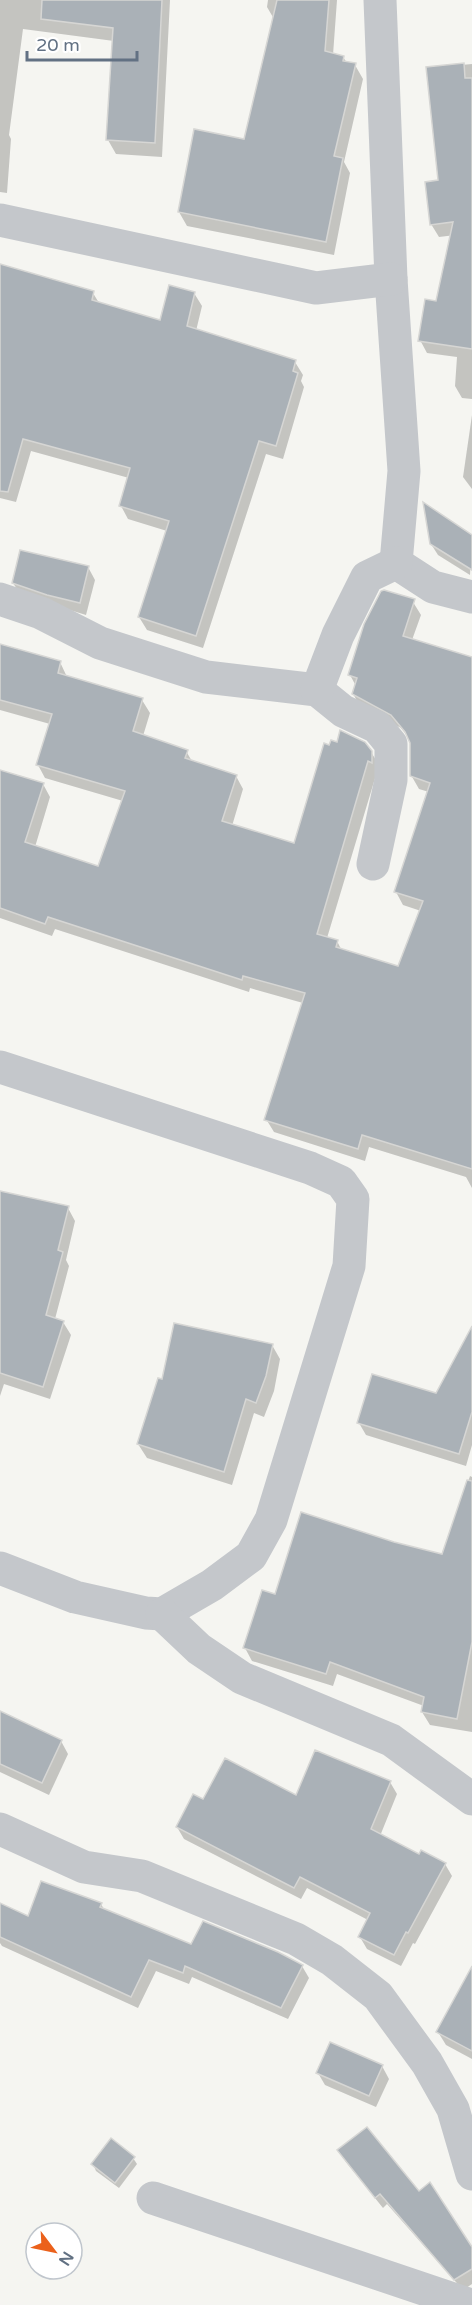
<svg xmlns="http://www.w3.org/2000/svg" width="472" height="2305" viewBox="0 0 472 2305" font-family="'Varela Round',sans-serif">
<rect width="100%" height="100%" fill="#f5f5f1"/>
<g fill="#0003">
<polygon points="0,0 170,0 162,157 116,154 108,140 114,41 23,29 9,135 11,139 7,193 0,192"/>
<polygon points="268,0 337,0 333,55 343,57 347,63 355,65 363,79 344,162 350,173 334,255 187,226 179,212 246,140 274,19 267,7"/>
<polygon points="472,64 472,233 439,237 431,224 440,182 428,68"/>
<polygon points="472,260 472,399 462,398 455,386 457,357 427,353 420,340"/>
<polygon points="93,293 99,303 161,322 194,293 202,306 196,331 295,362 303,375 301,381 304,387 283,459 266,454 203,648 147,630 139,617 167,531 128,519 121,506 129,478 31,451 16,502 0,498 0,306"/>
<polygon points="472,415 472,489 463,477"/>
<polygon points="472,536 470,575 438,555 431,544"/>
<polygon points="88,567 95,580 86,615 21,595 13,583"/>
<polygon points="413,602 421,615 412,640 472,659 472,1188 466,1177 369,1147 365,1161 274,1132 266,1119 303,1003 250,988 249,992 55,929 52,936 0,918 0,771 43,784 50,797 35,847 99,868 123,801 45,778 38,765 50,724 0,710 0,646 60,662 67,677 142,700 150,713 143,736 186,751 193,763 236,776 243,789 232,826 295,845 371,752 379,765 327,938 337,941 342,951 399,968 421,911 403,905 396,892 429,792 419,789 411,775 410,739 401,728 361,707 353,694 356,686 350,675"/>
<polygon points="0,1201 68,1208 75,1221 66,1260 69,1266 55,1319 63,1322 71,1335 50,1399 4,1384 0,1396"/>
<polygon points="272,1345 280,1359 274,1391 264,1417 254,1413 232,1485 147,1458 138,1444"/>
<polygon points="472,1354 472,1445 466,1466 366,1435 359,1423 437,1395"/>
<polygon points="470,1476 472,1477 472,1732 430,1725 422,1712 424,1706 337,1674 333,1686 252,1661 245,1648 276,1596 394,1543 443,1556"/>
<polygon points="0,1713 61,1741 68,1754 49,1795 0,1772"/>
<polygon points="390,1782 397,1794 380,1836 419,1856 445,1864 452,1876 415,1944 413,1943 401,1966 367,1949 360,1937 368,1920 307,1888 301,1899 184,1839 177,1827 203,1801 297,1797"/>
<polygon points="101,1904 105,1911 192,1946 302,1966 309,1978 288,2019 192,1977 189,1984 156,1971 138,2008 2,1946 0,1943 0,1922"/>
<polygon points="472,1977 472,2059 446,2045 438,2032"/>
<polygon points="382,2066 389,2079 376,2107 325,2085 318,2073"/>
<polygon points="339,2151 418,2194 472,2250 472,2284 463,2290 387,2204 383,2208 346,2162"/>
<polygon points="133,2158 137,2164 119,2188 96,2171 93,2164"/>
</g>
<g fill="#aab1b7" stroke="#d6d6d4" stroke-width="1.5">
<polygon points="42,0 162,0 155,143 106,140 113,28 41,19"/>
<polygon points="277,0 329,0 325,51 344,56 343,61 356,63 334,156 343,158 326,242 178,212 194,129 244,139"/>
<polygon points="464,63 465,78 472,78 472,349 418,341 425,299 436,301 453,222 430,225 425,182 438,180 426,67"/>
<polygon points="0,264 94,291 92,300 160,320 169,285 195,292 187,326 296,360 293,371 298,373 276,446 259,441 196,636 138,617 169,521 119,506 130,468 23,439 8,492 0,491"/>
<polygon points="423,502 472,535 472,570 430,544"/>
<polygon points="20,550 89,566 80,603 47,595 12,583"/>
<polygon points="384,590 415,599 403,636 472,657 472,1169 362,1135 358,1149 264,1120 305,993 243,976 242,980 48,917 45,924 0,908 0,770 44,783 25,842 98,866 125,791 36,765 52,714 0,700 0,644 61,661 58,673 143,698 133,731 188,750 185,758 237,775 222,821 294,843 324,743 329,745 331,740 337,742 340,730 365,742 372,751 372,763 368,761 317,934 338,940 336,947 398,966 423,901 394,892 430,783 410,776 410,743 405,732 391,715 352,694 357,678 348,675 364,624 381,591"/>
<polygon points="0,1191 69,1206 58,1250 63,1252 46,1315 64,1321 43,1387 0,1373"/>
<polygon points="174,1323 273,1344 266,1376 256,1403 246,1399 224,1472 137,1444 158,1378 162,1379"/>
<polygon points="472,1326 472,1412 459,1454 357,1423 372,1374 436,1393"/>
<polygon points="467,1480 472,1481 472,1642 457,1719 421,1712 424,1697 330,1662 326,1674 243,1648 262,1590 275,1594 301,1512 394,1542 442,1554"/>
<polygon points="0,1711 62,1740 42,1783 0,1764"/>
<polygon points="315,1750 391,1781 371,1829 419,1854 421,1850 446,1863 408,1933 406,1932 394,1955 358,1937 370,1913 300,1877 294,1888 176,1827 193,1794 203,1799 225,1758 296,1795"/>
<polygon points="41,1881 102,1903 100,1907 191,1944 203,1921 278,1952 303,1965 281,2008 185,1966 183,1973 149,1960 131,1997 0,1937 0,1903 28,1916"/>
<polygon points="472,1966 472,2051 436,2032"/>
<polygon points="330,2042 383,2065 369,2096 316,2073"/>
<polygon points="367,2127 419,2191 430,2182 472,2247 472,2269 454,2280 380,2194 375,2198 337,2150"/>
<polygon points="111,2138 135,2157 115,2183 91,2164"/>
</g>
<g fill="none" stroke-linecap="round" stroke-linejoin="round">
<g stroke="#c4c7cb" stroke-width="33">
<polyline points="380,0 391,279 404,471 396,563 433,587 472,597"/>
<polyline points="0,220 316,288 391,279"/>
<polyline points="0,599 41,613 100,643 206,677 317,690 343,711 377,727 391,744 391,780 373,864"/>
<polyline points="317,690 338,635 367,577 396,563"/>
<polyline points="0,1067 310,1168 341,1182 353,1199 349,1266 271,1520 251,1556 212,1585 162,1614 146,1613 75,1597 0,1568"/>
<polyline points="162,1614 199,1649 242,1678 391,1740 472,1799"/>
<polyline points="0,1829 84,1867 142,1876 296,1939 332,1960 378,1996 427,2063 453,2109 472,2174"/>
<polyline points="153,2198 471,2305"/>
</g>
</g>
<g transform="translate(54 2251) rotate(122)"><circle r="28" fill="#ffffff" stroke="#c0c6cd" stroke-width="1.5"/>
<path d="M0-4.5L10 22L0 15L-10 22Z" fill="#eb611b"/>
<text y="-9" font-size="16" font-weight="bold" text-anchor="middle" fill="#627183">N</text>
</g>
<path d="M27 51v9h110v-9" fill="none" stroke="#627183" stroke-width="3"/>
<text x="36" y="51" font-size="18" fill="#627183" stroke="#ffffff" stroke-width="4.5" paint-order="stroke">20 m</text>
</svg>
